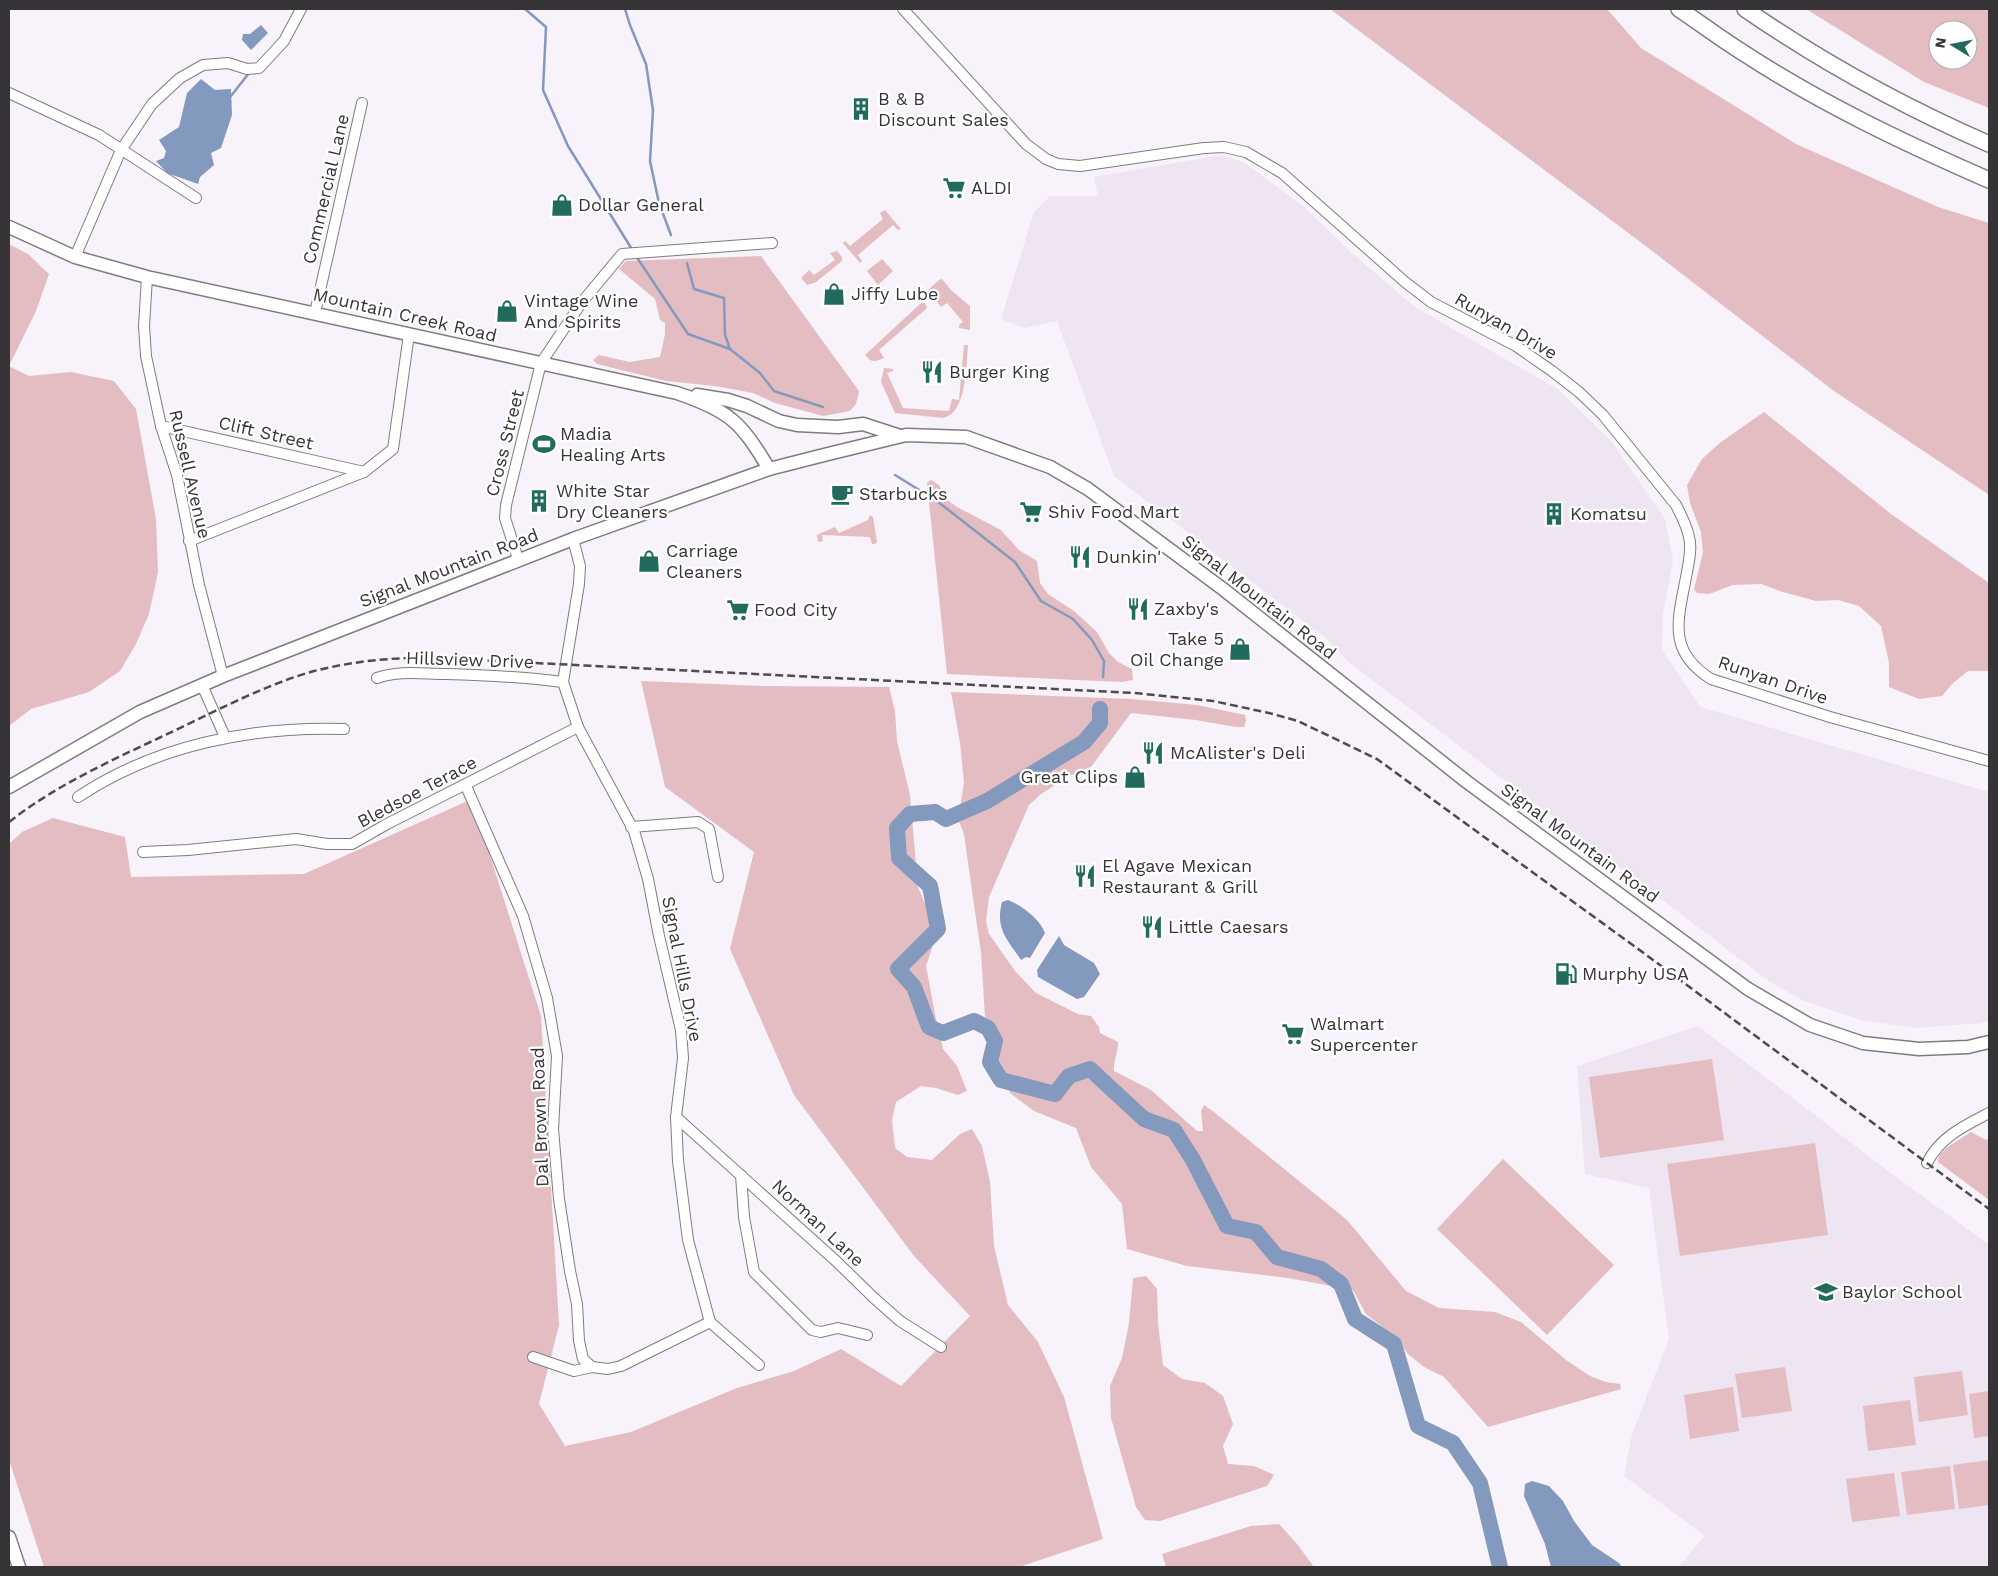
<svg xmlns="http://www.w3.org/2000/svg" width="1998" height="1576" viewBox="0 0 1998 1576" font-family="'Work Sans',sans-serif">
<rect width="100%" height="100%" fill="#f8f2fa"/>
<g fill="#eee4f2">
<polygon points="1222,155 1245,163 1303,206 1354,255 1415,307 1559,390 1612,442 1665,519 1673,560 1663,614 1662,650 1700,707 1989,792 1989,1020 1981,1023 1917,1028 1861,1020 1802,1000 1769,981 1347,661 1328,640 1114,476 1057,321 1024,328 1001,319 1034,212 1050,196 1098,196 1094,177"/>
<polygon points="1698,1026 1891,1173 1989,1245 1989,1567 1678,1567 1705,1536 1624,1476 1632,1434 1669,1339 1649,1188 1585,1174 1577,1066"/>
</g>
<g fill="#e3bdc1" fill-rule="evenodd">
<polygon points="1330,9 1607,9 1641,48 1796,144 1938,207 1989,223 1989,495 1834,391 1647,247"/>
<path d="M1806,9H1989V108L1924,82ZM1938,30H1968V60H1938Z"/>
<polygon points="885,210 901,229 898,230 893,225 858,255 862,261 860,263 843,243 845,241 850,246 883,219 880,213"/>
<polygon points="9,244 28,254 49,274 36,311 9,366 29,376 71,372 114,381 136,409 156,519 158,572 149,614 136,644 120,671 89,692 31,709 9,726"/>
<polygon points="837,251 842,257 842,261 816,282 807,285 802,279 802,277 809,270 814,275 835,260 830,253"/>
<polygon points="761,256 859,391 856,404 850,411 823,416 775,403 753,393 715,386 666,381 597,364 593,360 599,355 630,362 660,357 665,334 665,323 660,320 655,299 619,269 626,261"/>
<polygon points="882,259 893,271 878,285 867,271"/>
<polygon points="942,279 952,291 970,306 970,330 959,328 959,325 963,322 947,303 941,307 928,290 939,280"/>
<path d="M921,303H925L927,308L879,350L884,358C875,362 871,363 865,355Z"/>
<path d="M964,345H968C966,366 967,413 943,418L895,413L881,382L884,368L893,369V371L887,373L903,408L949,411L952,399L959,400Z"/>
<polygon points="1764,412 1891,514 1989,583 1989,671 1968,671 1952,684 1942,696 1919,699 1889,687 1889,663 1881,626 1859,606 1838,600 1816,601 1783,592 1761,584 1733,585 1709,594 1697,593 1694,589 1703,553 1701,532 1690,503 1687,485 1702,459 1721,442"/>
<polygon points="931,480 939,485 946,499 957,507 1001,530 1019,550 1037,561 1040,583 1048,594 1074,611 1097,632 1109,653 1118,662 1132,669 1133,680 1122,682 947,674 927,483"/>
<polygon points="870,515 873,517 877,542 875,544 872,544 870,537 822,535 823,541 818,542 817,535 819,534 835,527 839,533 868,520"/>
<polygon points="641,681 762,686 889,687 895,711 897,741 910,795 918,887 929,913 932,948 926,966 935,1014 943,1049 957,1066 967,1091 958,1095 936,1088 921,1086 896,1102 892,1120 895,1148 907,1157 932,1160 960,1134 972,1129 982,1146 990,1182 994,1246 1008,1305 1038,1342 1064,1397 1103,1539 1019,1567 44,1567 9,1460 9,844 22,832 53,818 125,837 131,877 304,874 472,799 541,1016 559,1325 539,1404 565,1446 631,1432 737,1388 794,1371 841,1349 901,1386 970,1316 914,1256 794,1095 730,949 754,852 665,787"/>
<path d="M951,692L1131,699L1197,705L1245,715L1246,721L1244,727H1236L1196,720L1131,713L1091,767L1069,776L1041,794L1029,805L989,897L986,921L989,934L1015,971L1036,993L1078,1014L1091,1016L1099,1027L1100,1033L1118,1042C1118,1053 1113,1062 1114,1071L1151,1090L1197,1131H1203L1201,1111L1204,1105L1214,1112L1347,1220L1406,1291L1439,1308L1495,1312L1521,1322L1566,1360L1590,1376L1606,1382L1620,1384L1621,1389L1488,1427L1444,1377L1424,1367L1408,1354L1398,1339L1366,1314L1353,1290L1288,1278L1187,1266L1127,1249L1122,1204L1091,1167L1076,1128L1034,1111L1010,1093L997,1057L999,1038L992,1023L985,1017L981,952L974,905L964,834L958,819L964,783L960,743Z"/>
<polygon points="1712,1059 1724,1140 1600,1158 1589,1077"/>
<polygon points="1971,1132 1986,1140 1989,1139 1989,1200 1938,1162 1939,1155 1949,1146"/>
<polygon points="1815,1143 1828,1235 1680,1256 1667,1164"/>
<polygon points="1503,1159 1614,1265 1547,1335 1437,1229"/>
<polygon points="1146,1276 1157,1289 1158,1323 1163,1365 1182,1379 1205,1383 1223,1396 1233,1424 1223,1446 1228,1464 1254,1466 1274,1475 1267,1486 1160,1521 1145,1520 1136,1507 1111,1418 1110,1386 1122,1358 1129,1323 1133,1278"/>
<polygon points="1785,1367 1792,1411 1742,1418 1735,1374"/>
<polygon points="1962,1371 1968,1415 1919,1422 1914,1377"/>
<polygon points="1733,1387 1739,1431 1690,1439 1684,1395"/>
<polygon points="1989,1391 1989,1436 1974,1438 1969,1394"/>
<polygon points="1910,1400 1916,1445 1868,1451 1863,1406"/>
<polygon points="1989,1460 1989,1505 1959,1509 1953,1465"/>
<polygon points="1950,1466 1955,1509 1907,1515 1901,1472"/>
<polygon points="1894,1473 1900,1516 1852,1522 1846,1479"/>
<polygon points="1279,1524 1297,1544 1314,1567 1166,1567 1162,1554 1251,1526"/>
</g>
<g fill="#8499be">
<polygon points="261,25 268,33 251,50 242,40 243,34 250,34"/>
<polygon points="201,79 215,90 231,89 232,115 221,148 211,153 214,165 200,177 198,184 167,173 156,161 164,158 166,151 159,140 179,127 187,93"/>
<path d="M1008,900C1021,905 1040,919 1045,933L1030,958L1026,957L1021,960C1007,939 995,929 1002,902Z"/>
<polygon points="1059,936 1064,945 1094,963 1100,974 1084,997 1077,999 1038,977 1037,970"/>
<polygon points="1532,1481 1549,1486 1563,1501 1574,1521 1592,1545 1619,1563 1622,1567 1551,1567 1545,1544 1524,1496 1525,1484"/>
</g>
<g fill="none" stroke-linecap="round" stroke-linejoin="round">
<g stroke="#8499be" stroke-width="2.5">
<polyline points="525,9 546,27 543,90 568,146 633,251"/>
<polyline points="625,9 630,25 646,64 653,110 650,161 659,203 671,235"/>
<polyline points="231,96 249,73"/>
<polyline points="636,256 688,334 730,349 760,373 774,391 823,407"/>
<polyline points="687,263 694,289 724,298 725,335 730,349"/>
<polyline points="895,475 937,501 1015,562 1041,601 1073,619 1092,640 1104,661 1103,677"/>
</g>
<polyline stroke="#8499be" stroke-width="16" points="1100,709 1100,723 1084,742 987,801 946,819 935,812 910,814 897,828 899,858 930,886 938,929 898,969 914,987 929,1027 943,1033 974,1021 988,1028 995,1041 990,1062 1001,1080 1055,1094 1069,1076 1090,1069 1144,1119 1174,1130 1193,1160 1227,1226 1256,1232 1277,1257 1321,1269 1341,1284 1355,1319 1394,1344 1418,1426 1453,1443 1480,1483 1500,1567"/>
<defs>
<g id="minor">
<path d="M903,9L1026,144L1046,159L1058,164L1080,166L1204,148L1224,147L1246,152L1282,173L1405,282L1431,302L1516,346L1552,371L1579,392L1603,415L1676,505C1681,515 1687,526 1689,537C1692,547 1689,561 1687,572C1679,617 1665,650 1711,679L1830,717L1989,761"/>
<polyline points="9,93 99,135 196,198"/>
<polyline points="75,257 121,150 152,104 180,78 203,65 228,63 247,69 259,68 284,41 301,9"/>
<polyline points="147,277 144,326 146,356 161,426 177,475 199,585 223,676"/>
<polyline points="315,313 362,103"/>
<polyline points="161,426 364,472"/>
<polyline points="573,539 580,566 579,584 563,682 578,727 634,831 648,879 659,936 681,1030 683,1058 676,1117 678,1161 688,1240 710,1322"/>
<polyline points="189,541 364,472 393,449 409,334"/>
<polyline points="518,559 505,518 506,505 541,363 582,302 622,254 772,243"/>
<path d="M377,678C399,670 423,674 446,674C486,675 524,677 563,682"/>
<polyline points="202,685 225,737"/>
<polyline points="466,786 523,916 547,998 557,1056 553,1129 559,1199 570,1271 577,1304 579,1341 583,1359 592,1367"/>
<path d="M78,797C156,745 252,726 344,729"/>
<polyline points="631,827 698,822 709,829 718,877"/>
<polyline points="143,852 188,850 296,839 327,844 352,844 387,824 578,727"/>
<polyline points="676,1117 836,1261 874,1298 900,1321 941,1347"/>
<path d="M1927,1163C1940,1137 1964,1126 1989,1113"/>
<polyline points="741,1175 744,1217 754,1272 812,1330 821,1332 838,1328 867,1335"/>
<polyline points="710,1322 759,1365"/>
<polyline points="533,1357 574,1371 592,1367 608,1369 621,1366 710,1322"/>
</g>
<g id="major">
<path d="M9,227L75,257L147,277L677,393C730,411 741,422 769,469"/>
<polyline points="697,395 728,400 747,406 779,421 797,425 838,427 863,424 900,436"/>
<polyline points="9,787 140,712 223,676 573,539 769,469 828,454 906,435 966,437 1050,467 1088,489 1223,589 1467,782 1748,989 1810,1025 1863,1043 1919,1049 1968,1047 1989,1042"/>
<polyline points="9,1537 19,1567"/>
</g>
<g id="highway">
<path d="M1679,9C1700,23 1721,39 1742,52C1820,103 1904,143 1989,180"/>
<path d="M1745,9C1822,62 1904,107 1989,144"/>
</g>
</defs>
<use href="#minor" stroke="#807b81" stroke-width="12"/>
<use href="#major" stroke="#807b81" stroke-width="15"/>
<use href="#highway" stroke="#807b81" stroke-width="18"/>
<use href="#minor" stroke="#fff" stroke-width="10"/>
<use href="#major" stroke="#fff" stroke-width="12"/>
<use href="#highway" stroke="#fff" stroke-width="15"/>
<path stroke="#4e4b4f" stroke-width="2.5" stroke-dasharray="8 4" stroke-linecap="butt" d="M9,822C55,786 108,762 161,737C211,714 261,686 314,671C354,661 394,657 435,658L1135,693L1213,701L1269,713L1298,721L1377,759L1645,954L1989,1209"/>
</g>
<defs>
<symbol id="building-bare" viewBox="-9 -9 18 18"><path d="M-4-6H4V6H1V3H-1V6H-4ZM-2.5-4.3h1.7v1.8h-1.7ZM.8-4.3h1.7v1.8H.8ZM-2.5-1h1.7V.8h-1.7ZM.8-1h1.7V.8H.8Z" fill="#236a5e" stroke="#fff" stroke-width="2.5" paint-order="stroke"/></symbol>
<symbol id="supermarket-bare" viewBox="-9 -9 18 18"><path d="M-6-5.5h2.5l.6 2H6L4.5 2H-2.5L-4.4-4H-6ZM-1.5 3.2a1.3 1.3 0 1 0 .1 0ZM3 3.2a1.3 1.3 0 1 0 .1 0Z" fill="#236a5e" stroke="#fff" stroke-width="2.5" paint-order="stroke"/></symbol>
<symbol id="shop-bare" viewBox="-9 -9 18 18"><path d="M-5-2.5h2.3a2.7 3.5 0 0 1 5.4 0H5L5.5 6h-11ZM-1.5-2.5h3a1.5 2.3 0 0 0-3 0Z" fill="#236a5e" stroke="#fff" stroke-width="2.5" paint-order="stroke"/></symbol>
<symbol id="restaurant-bare" viewBox="-9 -9 18 18"><path d="M-5-6h1v4h1v-4h1v4h1v-4h1v5L-1.5 .5V6h-2V.5L-5-1ZM5-6V6H3V1.5H1.5Q1.5-4 5-6Z" fill="#236a5e" stroke="#fff" stroke-width="2.5" paint-order="stroke"/></symbol>
<symbol id="stadium-bare" viewBox="-9 -9 18 18"><path d="M0-5a6.5 5 0 1 0 0 10a6.5 5 0 1 0 0-10ZM-3.5-1.8h7v3.6h-7Z" fill="#236a5e" stroke="#fff" stroke-width="2.5" paint-order="stroke"/></symbol>
<symbol id="cafe-bare" viewBox="-9 -9 18 18"><path d="M-5.5-4.5H6V0H3Q3 3.5 0 3.5H-2.5Q-5.5 3.5-5.5 0ZM3-3.2v2h1.7v-2ZM-6 4.5H4V6H-6Z" fill="#236a5e" stroke="#fff" stroke-width="2.5" paint-order="stroke"/></symbol>
<symbol id="fuel-bare" viewBox="-9 -9 18 18"><path d="M-5.5-6h7V0h2V4h1.3V-2.5L3-4.5l.8-.8L6-3V5H2.5V1h-1V6h-7ZM-4.2-4.7v3.2H.2V-4.7Z" fill="#236a5e" stroke="#fff" stroke-width="2.5" paint-order="stroke"/></symbol>
<symbol id="school-bare" viewBox="-9 -9 18 18"><path d="M0-5L7-2L0 1L-7-2ZM-4 1L0 2.5L4 1V4Q0 6-4 4Z" fill="#236a5e" stroke="#fff" stroke-width="2.5" paint-order="stroke"/></symbol>
</defs>
<g fill-rule="evenodd">
<use href="#building-bare" x="845" y="93" width="32" height="32"/>
<use href="#supermarket-bare" x="938" y="172" width="32" height="32"/>
<use href="#shop-bare" x="546" y="189" width="32" height="32"/>
<use href="#shop-bare" x="818" y="278" width="32" height="32"/>
<use href="#shop-bare" x="491" y="295" width="32" height="32"/>
<use href="#restaurant-bare" x="916" y="356" width="32" height="32"/>
<use href="#stadium-bare" x="528" y="428" width="32" height="32"/>
<use href="#cafe-bare" x="826" y="478" width="32" height="32"/>
<use href="#building-bare" x="523" y="485" width="32" height="32"/>
<use href="#supermarket-bare" x="1015" y="496" width="32" height="32"/>
<use href="#building-bare" x="1538" y="498" width="32" height="32"/>
<use href="#restaurant-bare" x="1064" y="541" width="32" height="32"/>
<use href="#shop-bare" x="633" y="545" width="32" height="32"/>
<use href="#restaurant-bare" x="1122" y="593" width="32" height="32"/>
<use href="#supermarket-bare" x="722" y="594" width="32" height="32"/>
<use href="#shop-bare" x="1224" y="633" width="32" height="32"/>
<use href="#restaurant-bare" x="1137" y="737" width="32" height="32"/>
<use href="#shop-bare" x="1119" y="761" width="32" height="32"/>
<use href="#restaurant-bare" x="1069" y="860" width="32" height="32"/>
<use href="#restaurant-bare" x="1136" y="911" width="32" height="32"/>
<use href="#fuel-bare" x="1550" y="958" width="32" height="32"/>
<use href="#supermarket-bare" x="1277" y="1018" width="32" height="32"/>
<use href="#school-bare" x="1810" y="1276" width="32" height="32"/>
</g>
<g text-anchor="middle" stroke-width="4.5" stroke-linejoin="round" paint-order="stroke">
<g font-size="18" fill="#363437" stroke="#fff" text-anchor="start">
<text x="878" y="105">B &amp; B<tspan x="878" dy="21">Discount Sales</tspan></text>
<text x="971" y="194">ALDI</text>
<text x="578" y="211">Dollar General</text>
<text x="851" y="300">Jiffy Lube</text>
<text x="524" y="307">Vintage Wine<tspan x="524" dy="21">And Spirits</tspan></text>
<text x="949" y="378">Burger King</text>
<text x="560" y="440">Madia<tspan x="560" dy="21">Healing Arts</tspan></text>
<text x="556" y="497">White Star<tspan x="556" dy="21">Dry Cleaners</tspan></text>
<text x="859" y="500">Starbucks</text>
<text x="1048" y="518">Shiv Food Mart</text>
<text x="1570" y="520">Komatsu</text>
<text x="666" y="557">Carriage<tspan x="666" dy="21">Cleaners</tspan></text>
<text x="1096" y="563">Dunkin'</text>
<text x="1154" y="615">Zaxby's</text>
<text x="754" y="616">Food City</text>
<text x="1224" y="645" text-anchor="end">Take 5<tspan x="1224" dy="21">Oil Change</tspan></text>
<text x="1170" y="759">McAlister's Deli</text>
<text x="1118" y="783" text-anchor="end">Great Clips</text>
<text x="1102" y="872">El Agave Mexican<tspan x="1102" dy="21">Restaurant &amp; Grill</tspan></text>
<text x="1168" y="933">Little Caesars</text>
<text x="1582" y="980">Murphy USA</text>
<text x="1310" y="1030">Walmart<tspan x="1310" dy="21">Supercenter</tspan></text>
<text x="1842" y="1298">Baylor School</text>
</g>
<g font-size="18" fill="#363437" stroke="#fff">
<text transform="translate(326 189) rotate(-77)" y="6">Commercial Lane</text>
<text transform="translate(405 315) rotate(13)" y="6">Mountain Creek Road</text>
<text transform="translate(1506 326) rotate(30)" y="6">Runyan Drive</text>
<text transform="translate(266 433) rotate(13)" y="6">Clift Street</text>
<text transform="translate(505 443) rotate(-76)" y="6">Cross Street</text>
<text transform="translate(190 474) rotate(77)" y="6">Russell Avenue</text>
<text transform="translate(449 568) rotate(-21)" y="6">Signal Mountain Road</text>
<text transform="translate(1259 597) rotate(38)" y="6">Signal Mountain Road</text>
<text transform="translate(470 660) rotate(2)" y="6">Hillsview Drive</text>
<text transform="translate(1773 680) rotate(19)" y="6">Runyan Drive</text>
<text transform="translate(417 792) rotate(-28)" y="6">Bledsoe Terace</text>
<text transform="translate(1580 843) rotate(36)" y="6">Signal Mountain Road</text>
<text transform="translate(682 969) rotate(79)" y="6">Signal Hills Drive</text>
<text transform="translate(540 1117) rotate(-92)" y="6">Dal Brown Road</text>
<text transform="translate(818 1223) rotate(43)" y="6">Norman Lane</text>
</g>
</g>
<rect width="1998" height="1576" fill="none" stroke="#363437" stroke-width="20"/>
<g transform="translate(1953 45) rotate(280)"><circle r="24" fill="#ffffff" stroke="#afaeaf"/>
<path d="M0-4L9 19L0 12L-9 19Z" fill="#236a5e"/>
<text y="-8" font-size="14" font-weight="bold" text-anchor="middle" fill="#363437">N</text>
</g>
</svg>
